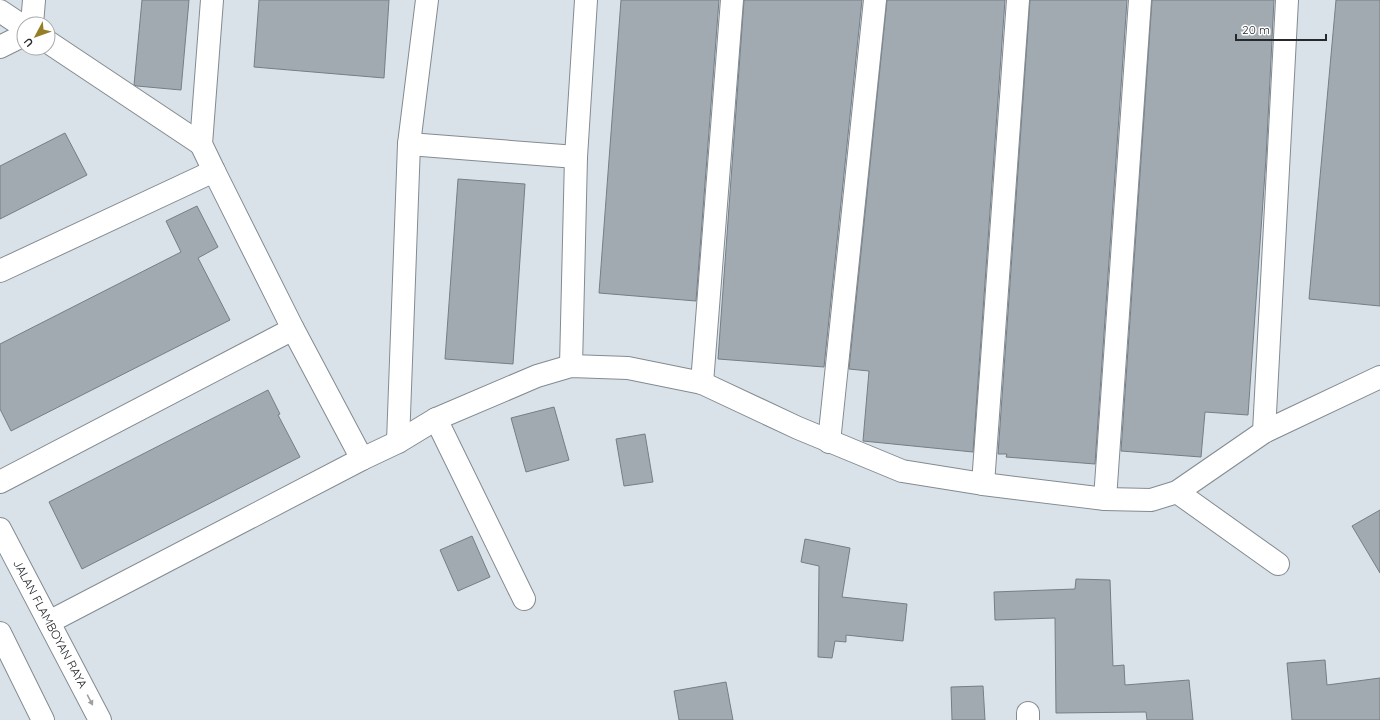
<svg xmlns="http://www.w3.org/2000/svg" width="1380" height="720" viewBox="0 0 1380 720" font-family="Quicksand,sans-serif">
<rect width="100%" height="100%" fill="#d9e2e9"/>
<g fill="#a1aab1" stroke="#767e85">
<polygon points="142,0 189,0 181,90 137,86 134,85"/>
<polygon points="259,0 389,0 384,78 254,67"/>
<polygon points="621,0 719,0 696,301 599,293"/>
<polygon points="744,0 862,0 824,367 718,359"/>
<polygon points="887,0 1005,0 973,452 863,441 869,371 849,369"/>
<polygon points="1030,0 1127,0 1095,464 1006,457 1007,454 998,454"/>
<polygon points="1152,0 1274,0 1266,158 1248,415 1205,412 1201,457 1121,451"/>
<polygon points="1336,0 1380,0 1380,306 1309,299"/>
<polygon points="65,133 87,175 0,219 0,166"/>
<polygon points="458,179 525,184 513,364 445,359"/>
<polygon points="197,206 218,247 198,258 230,320 11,431 0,409 0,344 181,252 166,221"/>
<polygon points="268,390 280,414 278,415 300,457 82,569 49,502"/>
<polygon points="554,407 569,460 526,472 511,418"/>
<polygon points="645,434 653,482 624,486 616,439"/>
<polygon points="1380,510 1380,573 1352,526"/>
<polygon points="472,536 490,577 458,591 440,550"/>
<polygon points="805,539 850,548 842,597 907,604 903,641 846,635 846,642 835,641 832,658 818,657 819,566 801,562"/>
<polygon points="1076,579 1110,580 1113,666 1124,665 1125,685 1189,680 1193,720 1147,720 1146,712 1056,713 1055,618 995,620 994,592 1075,589"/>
<polygon points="1325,660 1327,685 1380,678 1380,720 1292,720 1287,663"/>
<polygon points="726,682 733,720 679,720 674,691"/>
<polygon points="983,686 985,720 952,720 951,687"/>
</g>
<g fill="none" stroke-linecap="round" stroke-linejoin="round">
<defs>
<g id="street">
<polyline points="0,11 24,27"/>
<polyline points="32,24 34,0"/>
<polyline points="48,42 201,144"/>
<polyline points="0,47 24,35"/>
<polyline points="409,144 576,157"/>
<polyline points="214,171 293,329 362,459"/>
<polyline points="571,366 576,157 586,0"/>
<polyline points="702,383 732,0"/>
<polyline points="436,419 524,599"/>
<polyline points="1264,432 1287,0"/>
<polyline points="398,442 409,144 427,0"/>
<polyline points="829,442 875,0"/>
<polyline points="0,482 293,329"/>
<polyline points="983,484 1018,0"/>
<polyline points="1177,492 1278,564"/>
<polyline points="1105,499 1140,0"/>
<polyline points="49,622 362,459 398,442 436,419 537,376 571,366 628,368 702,383 798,428 902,471 983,484 1105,499 1151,500 1177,492 1264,432 1380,377"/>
<polyline points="1028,713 1028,720"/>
</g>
<g id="secondary">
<polyline points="0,271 214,171 201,144 212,0"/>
<polyline points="0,529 100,720"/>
<polyline points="0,633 43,720"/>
</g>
</defs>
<use href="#street" stroke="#838b91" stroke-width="24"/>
<use href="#secondary" stroke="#838b91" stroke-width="24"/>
<use href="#street" stroke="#fff" stroke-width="22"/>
<use href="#secondary" stroke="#fff" stroke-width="22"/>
</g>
<defs><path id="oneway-solid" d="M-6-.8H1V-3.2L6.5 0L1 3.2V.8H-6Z"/></defs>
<use fill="#9d9fa0" href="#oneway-solid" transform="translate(90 700) rotate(62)"/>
<g text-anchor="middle" stroke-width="4" stroke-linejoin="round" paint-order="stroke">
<g font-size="12" fill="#26292c" stroke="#fff">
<text transform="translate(50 624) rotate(62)" y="4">JALAN FLAMBOYAN RAYA</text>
</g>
</g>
<g transform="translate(36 36) rotate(229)"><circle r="19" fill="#ffffff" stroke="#a8a9ab"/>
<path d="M0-3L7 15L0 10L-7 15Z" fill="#957e25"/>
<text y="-6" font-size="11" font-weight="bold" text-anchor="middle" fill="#26292c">U</text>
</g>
<path d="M1236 34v6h90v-6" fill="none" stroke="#26292c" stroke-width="2"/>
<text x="1242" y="34" font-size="12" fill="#26292c" stroke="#ffffff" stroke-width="3" paint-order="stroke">20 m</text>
</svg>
